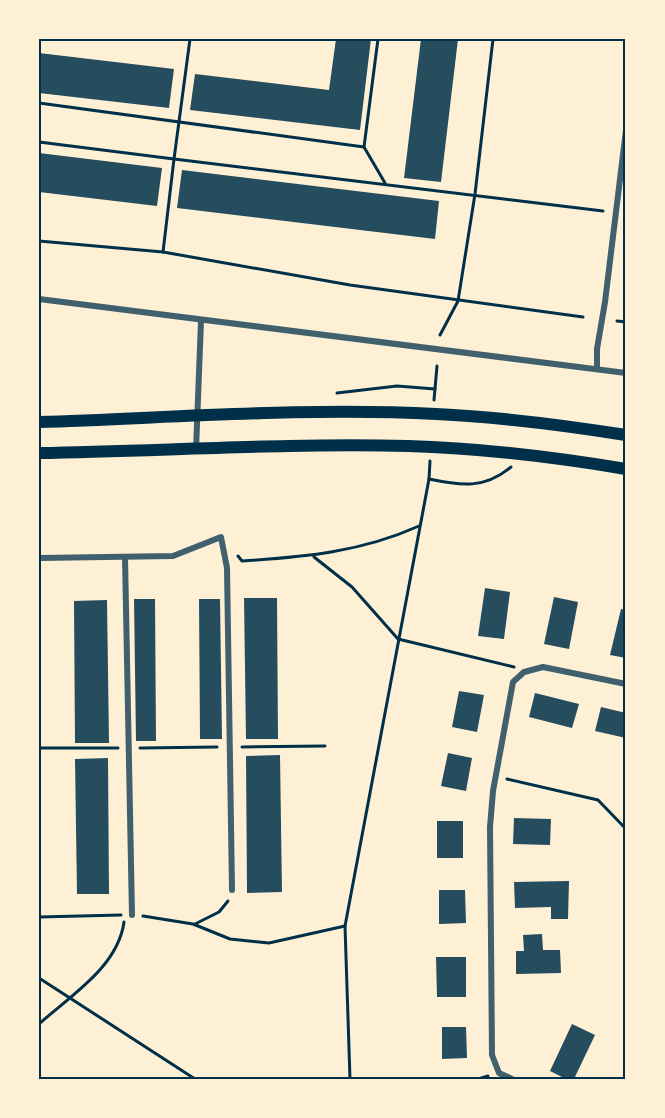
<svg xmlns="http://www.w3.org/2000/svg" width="665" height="1118" viewBox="0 0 665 1118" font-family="'Source Sans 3',sans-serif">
<rect width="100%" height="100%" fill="#fdf0d5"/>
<g fill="#264d5e">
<polygon points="336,39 371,39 360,130 190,110 195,74 329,90"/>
<polygon points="421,39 458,39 441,182 404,178"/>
<polygon points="39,53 174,69 169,108 39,93"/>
<polygon points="39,153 162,168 157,206 39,192"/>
<polygon points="182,170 439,201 435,239 177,208"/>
<polygon points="485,588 510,592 504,639 478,636"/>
<polygon points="554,597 578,602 569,649 544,644"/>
<polygon points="244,598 277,598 278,739 246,739"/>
<polygon points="134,599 155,599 156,741 136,741"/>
<polygon points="199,599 220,599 222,739 200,739"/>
<polygon points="107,600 109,743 75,743 74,601"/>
<polygon points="621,609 626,610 626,658 610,655"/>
<polygon points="459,691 484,695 477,732 452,727"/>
<polygon points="535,693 579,704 572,728 529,717"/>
<polygon points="601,707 626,713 626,738 595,731"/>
<polygon points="448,753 472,758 466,791 441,786"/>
<polygon points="280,755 282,892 247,893 246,756"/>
<polygon points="108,758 109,894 77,894 75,759"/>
<polygon points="514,818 551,819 550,845 513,844"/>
<rect x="437" y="821" width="26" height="37"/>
<polygon points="569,881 568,919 551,919 551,907 515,908 514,882"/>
<polygon points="439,890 465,890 466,923 439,924"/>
<polygon points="542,934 543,950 560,950 561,973 516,974 516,951 524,951 523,935"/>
<polygon points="436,957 466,957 466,997 437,997"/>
<polygon points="572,1024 595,1035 574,1079 566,1079 550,1071"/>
<polygon points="442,1027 466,1027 467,1058 442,1059"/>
</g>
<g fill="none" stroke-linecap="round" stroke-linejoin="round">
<g stroke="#003049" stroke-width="3">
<polyline points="190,39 174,159 603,211"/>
<polyline points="378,39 364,147 385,183"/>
<polyline points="39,103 364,147"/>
<polyline points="39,142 174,159 163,252"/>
<polyline points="39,241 163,252 350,285 583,317"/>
<polyline points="617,321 626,322"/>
<polyline points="440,335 458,301 475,194 493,39"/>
<polyline points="337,393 397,386 435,389"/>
<polyline points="434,400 437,366"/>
<path d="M429,479C462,486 484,489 511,467"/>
<path d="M238,556L242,561C305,557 361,552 419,526"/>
<polyline points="314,557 352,587 398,639 514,667"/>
<polyline points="242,747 325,746"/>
<polyline points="39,748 118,748"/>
<polyline points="140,748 217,747"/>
<polyline points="507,779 598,800 626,829"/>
<polyline points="143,916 193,924 230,939 269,943 345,926"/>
<polyline points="39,917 121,915"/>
<polyline points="195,924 219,912 228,901"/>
<polyline points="39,978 195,1079"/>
<path d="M39,1024C70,996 118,967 124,922"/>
<polyline points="350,1079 345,926 429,479 430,461"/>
<polyline points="478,1079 488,1076"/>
</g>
<g stroke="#3f606c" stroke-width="6">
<polyline points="39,299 626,373"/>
<polyline points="597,369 597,349 605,302 626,130"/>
<polyline points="196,450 201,321"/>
<polyline points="125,557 132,915"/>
<polyline points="39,558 173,556 221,537 227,568 232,890"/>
<polyline points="512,1079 499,1073 492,1055 490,827 493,791 513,682 524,672 543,667 626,684"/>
</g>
<g stroke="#003049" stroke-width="12">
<path d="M39,422C169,418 307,407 436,414C500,417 563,425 626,435"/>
<path d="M39,453C162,451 285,443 408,446C481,448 554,457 626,469"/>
</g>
</g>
<rect width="665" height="1118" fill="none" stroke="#fdf0d5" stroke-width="81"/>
<rect x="40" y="40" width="584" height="1038" fill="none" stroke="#003049" stroke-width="2"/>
</svg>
